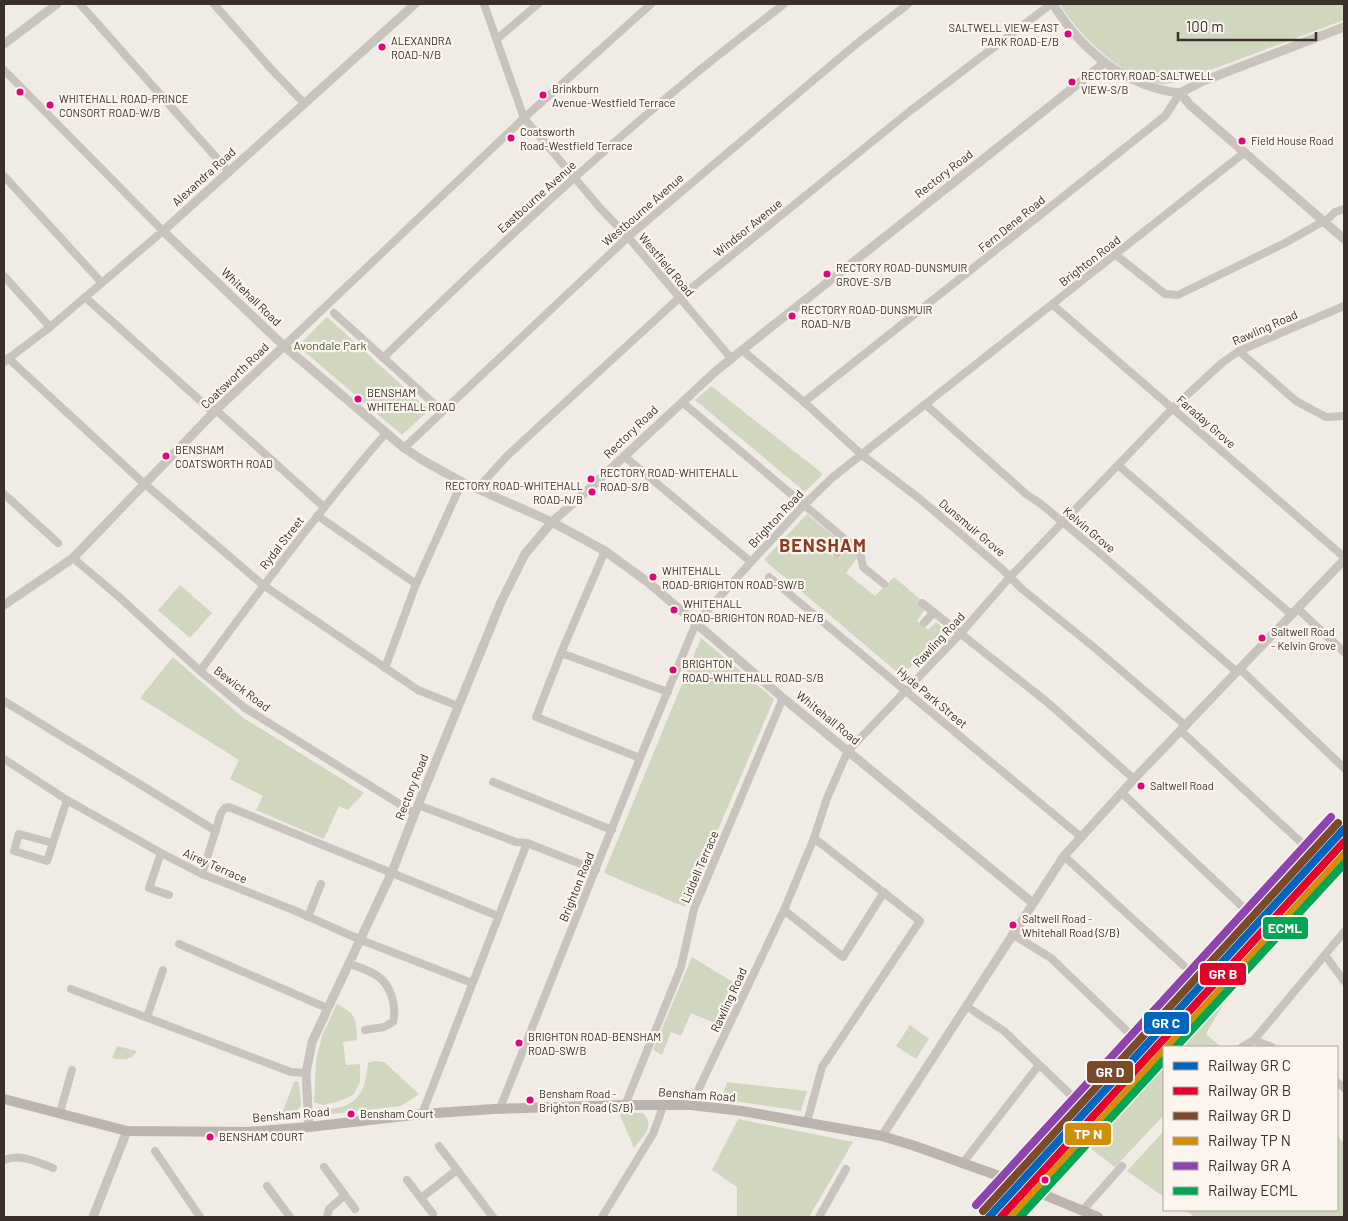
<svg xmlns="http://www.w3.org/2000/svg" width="1348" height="1221" viewBox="0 0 1348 1221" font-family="Barlow,sans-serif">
<rect width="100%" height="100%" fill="#f0ebe5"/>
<g fill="#d1d6bf">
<path d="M1060,4H1344V20L1181,81C1175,82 1167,85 1161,84C1127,82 1076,33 1060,4Z"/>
<polygon points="327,317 429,410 402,435 298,346"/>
<polygon points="711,386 823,474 805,492 695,400"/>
<polygon points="807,514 835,537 836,541 831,556 840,558 842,553 848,551 854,551 858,557 846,573 875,596 894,577 920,599 917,602 924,610 917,621 928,630 936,622 946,630 902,676 764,560"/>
<polygon points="180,585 212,613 190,638 158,610"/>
<polygon points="701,638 774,699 685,907 604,873"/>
<polygon points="173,657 242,717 364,793 348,810 339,806 324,839 256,810 263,796 230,779 239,760 140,698"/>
<polygon points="1305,855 1310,860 1028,1167 1017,1165 1119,1056 1141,1024 1184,971 1208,956"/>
<polygon points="692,957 736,984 717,1024 691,1013 681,1036 671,1032 662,1055 653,1050"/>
<polygon points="1224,980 1233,987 1206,1034 1221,1047 1167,1047"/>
<path d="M337,1004C356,1014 356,1018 357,1040L343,1042L346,1065L360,1064V1082L353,1095L340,1101L323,1105L314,1102L316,1060L322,1036Z"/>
<polygon points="910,1025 929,1039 916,1059 896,1046"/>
<path d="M117,1046L137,1051C132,1061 121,1060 112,1058Z"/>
<polygon points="1164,1051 1164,1115 1115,1167 1077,1138"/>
<path d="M374,1061L384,1062L419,1094L401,1106L324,1115L323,1110C357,1107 365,1096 368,1063Z"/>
<path d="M297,1081L299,1083L301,1105C296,1112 293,1118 285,1116L283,1111L294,1082Z"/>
<polygon points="727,1082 807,1091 801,1111 721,1099"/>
<path d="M619,1113H642C657,1124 642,1138 634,1148Z"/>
<polygon points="738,1119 853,1142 809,1217 737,1217 737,1187 712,1170"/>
<polygon points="1164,1131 1164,1197 1127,1171"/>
<polygon points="1337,1136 1344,1143 1344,1217 1195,1217 1184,1210 1337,1210"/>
</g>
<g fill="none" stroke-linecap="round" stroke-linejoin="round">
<g stroke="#c9c3be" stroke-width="8">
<polyline points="80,4 229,172"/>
<polyline points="214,4 272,70 304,103"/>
<polyline points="484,4 524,118 601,209 628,237 731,358"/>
<polyline points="497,39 538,4"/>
<polyline points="4,70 163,231 50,327 4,362"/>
<polyline points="4,176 102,283"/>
<polyline points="1116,255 1165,294 1178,295 1285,243 1329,218 1335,212 1344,209"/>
<polyline points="4,276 50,327"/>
<polyline points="85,297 214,413"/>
<polyline points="1053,305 1344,557"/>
<polyline points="334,313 442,411"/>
<polyline points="284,346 524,118 651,4"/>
<polyline points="742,350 804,402 862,455 920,499 1002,569 1022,589 1096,649 1186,726"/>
<polyline points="1239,351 1296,401 1326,417 1344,416"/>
<polyline points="8,358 139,479 263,585 418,690 458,706"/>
<path d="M383,358C482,262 582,167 689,79C720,53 752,29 784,4"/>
<polyline points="682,402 860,552 863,567 884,584"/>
<polyline points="804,402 1165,116 1180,93"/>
<polyline points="926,405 1026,494 1041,504 1096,550 1237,672"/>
<polyline points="216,410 324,507"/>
<polyline points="404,448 628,237 855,45 908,4"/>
<polyline points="624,456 751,562"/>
<polyline points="1118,465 1292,615"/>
<polyline points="477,489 508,455 679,298 910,111 1051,4"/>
<polyline points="4,494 58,543"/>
<polyline points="318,516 416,584"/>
<polyline points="605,551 561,653 536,717 640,758"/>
<polyline points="837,554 842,538"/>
<polyline points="73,558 118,596 200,671 245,708 414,813"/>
<polyline points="769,577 1081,837"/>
<polyline points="922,603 1047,702 1134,779"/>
<polyline points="1298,609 1344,652"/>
<polyline points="924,623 933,613"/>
<polyline points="561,653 668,692"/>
<polyline points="385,668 416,584 462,482"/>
<polyline points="1240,669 1344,768"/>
<path d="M200,671C260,590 320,509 386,433"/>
<polyline points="4,701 216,831"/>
<polyline points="1181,731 1306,847"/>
<polyline points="4,759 67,800 161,853 202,874 291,909 361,940 472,983"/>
<polyline points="493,782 612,830"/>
<polyline points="1122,793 1247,911"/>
<polyline points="418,805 516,842 527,843 596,870"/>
<polyline points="53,843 19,834 14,851 47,861 67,800"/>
<polyline points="161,853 149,888 169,895"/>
<polyline points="1064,856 1183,965"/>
<polyline points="202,874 221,813 225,808 229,807 498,916"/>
<polyline points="784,910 843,957 884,892"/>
<polyline points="308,917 321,884"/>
<polyline points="1012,934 1051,958 1129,1033"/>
<polyline points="179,944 327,1008"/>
<polyline points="1325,955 1344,981"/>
<path d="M350,964C358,967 368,970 376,975C391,984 397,1006 393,1022L384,1027L365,1030"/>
<polyline points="71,989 291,1072 306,1073"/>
<polyline points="966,1006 1004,1031 1075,1099"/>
<polyline points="147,1017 163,970"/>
<polyline points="1254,1040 1272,1047"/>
<polyline points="1242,1047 1254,1040 1344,932"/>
<polyline points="1337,1082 1344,1088"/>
<polyline points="625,1105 681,967 694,909 783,698"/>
<polyline points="691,1105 784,910 814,838 827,798 848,751 961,633 1010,577 1173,408 1223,362 1239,351 1344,306"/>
<polyline points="500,1108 640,758 696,623 751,562 804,505 833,477 1245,152"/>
<polyline points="60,1112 72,1070"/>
<polyline points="422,1114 527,843"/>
<polyline points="807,1122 822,1067 920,921 814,838"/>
<polyline points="439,1146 493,1217"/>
<polyline points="155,1151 200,1217"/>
<path d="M4,1160C20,1153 37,1162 53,1168"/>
<polyline points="962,1164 1039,1065"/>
<polyline points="324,1167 355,1209"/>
<polyline points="407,1180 433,1214"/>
<polyline points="267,1186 290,1217"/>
<polyline points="421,1198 457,1170"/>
<polyline points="1083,1210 1122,1166"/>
<polyline points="327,1217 329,1209 345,1195"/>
<polyline points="602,1217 653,1134 664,1104"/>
<polyline points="819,1217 846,1169"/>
</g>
<g stroke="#c9c3be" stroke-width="9">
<polyline points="415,4 163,231 284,346 404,448 424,461 462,482 552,522 605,551 649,583 783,698 1033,903"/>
<path d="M1053,4C1081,50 1125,87 1180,93"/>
<polyline points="4,44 57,4"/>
<polyline points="1180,93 1190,105 1344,239"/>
<polyline points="1180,93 1203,81 1344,27"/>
<polyline points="4,605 73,558 216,410 284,346"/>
<polyline points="309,1127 306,1073 312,1042 392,872 418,805 501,602 525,554 552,522 588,490 717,370 1098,68 1104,62"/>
<polyline points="882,1136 1064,856 1134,779 1344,560"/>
<polyline points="93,1217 127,1131"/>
</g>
<polyline stroke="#bab3ae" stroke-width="10" points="4,1099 127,1131 247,1132 309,1127 422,1114 494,1109 625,1105 691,1105 742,1111 882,1136 915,1146 999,1176 1098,1217"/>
<defs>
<polyline id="rail-1" points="989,1217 1344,829"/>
<polyline id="rail-2" points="1001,1217 1344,842"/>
<polyline id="rail-3" points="983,1211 1338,823"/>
<g id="rail-4">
<polyline points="1168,1047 1344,855"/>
<polyline points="1012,1217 1164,1051"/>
</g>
<polyline id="rail-5" points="976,1205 1331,817"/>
<g id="rail-6">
<polyline points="1176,1047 1344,864"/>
<polyline points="1020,1217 1164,1060"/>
</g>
</defs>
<use href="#rail-1" stroke="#fbf5ee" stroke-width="11"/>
<use href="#rail-2" stroke="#fbf5ee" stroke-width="11"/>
<use href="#rail-3" stroke="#fbf5ee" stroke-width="11"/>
<use href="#rail-4" stroke="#fbf5ee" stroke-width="11"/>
<use href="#rail-5" stroke="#fbf5ee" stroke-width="11"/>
<use href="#rail-6" stroke="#fbf5ee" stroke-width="11"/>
<use href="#rail-1" stroke="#0065bd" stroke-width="8"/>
<use href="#rail-2" stroke="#e4002b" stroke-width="8"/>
<use href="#rail-3" stroke="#7a4b2a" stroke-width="8"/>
<use href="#rail-4" stroke="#d18e09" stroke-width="8"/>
<use href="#rail-5" stroke="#8e44ad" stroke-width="8"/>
<use href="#rail-6" stroke="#00a651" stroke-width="8"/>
</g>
<g fill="#e5007d" stroke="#fbf5ee" stroke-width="2">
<circle cx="1068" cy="34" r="4.5"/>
<circle cx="382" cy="47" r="4.5"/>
<circle cx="1072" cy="82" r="4.5"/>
<circle cx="20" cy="92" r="4.5"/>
<circle cx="543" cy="95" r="4.5"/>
<circle cx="50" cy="105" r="4.5"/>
<circle cx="511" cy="138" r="4.5"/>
<circle cx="1242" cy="141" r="4.5"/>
<circle cx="827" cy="274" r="4.5"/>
<circle cx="792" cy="316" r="4.5"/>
<circle cx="358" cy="399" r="4.5"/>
<circle cx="166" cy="456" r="4.5"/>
<circle cx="591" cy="479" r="4.5"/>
<circle cx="592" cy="492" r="4.5"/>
<circle cx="653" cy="577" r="4.5"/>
<circle cx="674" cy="610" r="4.5"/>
<circle cx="1262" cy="638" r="4.5"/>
<circle cx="673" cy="670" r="4.5"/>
<circle cx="1141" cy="786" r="4.5"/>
<circle cx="1013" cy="925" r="4.5"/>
<circle cx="519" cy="1043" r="4.5"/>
<circle cx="530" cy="1100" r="4.5"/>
<circle cx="351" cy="1114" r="4.5"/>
<circle cx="210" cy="1137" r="4.5"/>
<circle cx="1045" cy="1180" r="4.5"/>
</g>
<g text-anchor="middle" stroke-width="4.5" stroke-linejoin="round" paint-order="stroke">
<g font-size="11" fill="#3b302b" stroke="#fbf5ee" text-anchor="start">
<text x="1059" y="32" text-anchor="end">SALTWELL VIEW-EAST<tspan x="1059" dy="14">PARK ROAD-E/B</tspan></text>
<text x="391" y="45">ALEXANDRA<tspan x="391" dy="14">ROAD-N/B</tspan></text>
<text x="1081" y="80">RECTORY ROAD-SALTWELL<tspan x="1081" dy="14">VIEW-S/B</tspan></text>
<text x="552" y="93">Brinkburn<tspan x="552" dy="14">Avenue-Westfield Terrace</tspan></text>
<text x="59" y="103">WHITEHALL ROAD-PRINCE<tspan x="59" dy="14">CONSORT ROAD-W/B</tspan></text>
<text x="520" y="136">Coatsworth<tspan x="520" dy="14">Road-Westfield Terrace</tspan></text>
<text x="1251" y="145">Field House Road</text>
<text x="836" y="272">RECTORY ROAD-DUNSMUIR<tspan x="836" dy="14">GROVE-S/B</tspan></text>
<text x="801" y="314">RECTORY ROAD-DUNSMUIR<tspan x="801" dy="14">ROAD-N/B</tspan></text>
<text x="367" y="397">BENSHAM<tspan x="367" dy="14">WHITEHALL ROAD</tspan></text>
<text x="175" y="454">BENSHAM<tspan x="175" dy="14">COATSWORTH ROAD</tspan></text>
<text x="600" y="477">RECTORY ROAD-WHITEHALL<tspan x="600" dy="14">ROAD-S/B</tspan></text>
<text x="583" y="490" text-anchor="end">RECTORY ROAD-WHITEHALL<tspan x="583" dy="14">ROAD-N/B</tspan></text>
<text x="662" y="575">WHITEHALL<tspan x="662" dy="14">ROAD-BRIGHTON ROAD-SW/B</tspan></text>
<text x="683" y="608">WHITEHALL<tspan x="683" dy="14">ROAD-BRIGHTON ROAD-NE/B</tspan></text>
<text x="1271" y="636">Saltwell Road<tspan x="1271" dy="14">- Kelvin Grove</tspan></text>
<text x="682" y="668">BRIGHTON<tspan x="682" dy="14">ROAD-WHITEHALL ROAD-S/B</tspan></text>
<text x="1150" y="790">Saltwell Road</text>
<text x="1022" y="923">Saltwell Road -<tspan x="1022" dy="14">Whitehall Road (S/B)</tspan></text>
<text x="528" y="1041">BRIGHTON ROAD-BENSHAM<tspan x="528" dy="14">ROAD-SW/B</tspan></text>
<text x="539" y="1098">Bensham Road -<tspan x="539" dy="14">Brighton Road (S/B)</tspan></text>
<text x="360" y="1118">Bensham Court</text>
<text x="219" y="1141">BENSHAM COURT</text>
</g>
<g font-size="12" fill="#3b302b" stroke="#fbf5ee">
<text transform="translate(944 174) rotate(-38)" y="4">Rectory Road</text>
<text transform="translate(204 177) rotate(-42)" y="4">Alexandra Road</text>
<text transform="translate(537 197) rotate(-42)" y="4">Eastbourne Avenue</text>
<text transform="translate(643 210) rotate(-41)" y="4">Westbourne Avenue</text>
<text transform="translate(1012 224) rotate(-39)" y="4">Fern Dene Road</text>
<text transform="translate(748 228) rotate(-39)" y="4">Windsor Avenue</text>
<text transform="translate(1090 261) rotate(-38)" y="4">Brighton Road</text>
<text transform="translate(666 265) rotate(50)" y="4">Westfield Road</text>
<text transform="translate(251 297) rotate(44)" y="4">Whitehall Road</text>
<text transform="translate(1265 328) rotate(-24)" y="4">Rawling Road</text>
<text transform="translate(235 376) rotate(-44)" y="4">Coatsworth Road</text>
<text transform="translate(1206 422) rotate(41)" y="4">Faraday Grove</text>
<text transform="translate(631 432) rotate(-44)" y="4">Rectory Road</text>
<text transform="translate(776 519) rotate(-47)" y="4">Brighton Road</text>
<text transform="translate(972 528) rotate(40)" y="4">Dunsmuir Grove</text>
<text transform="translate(1089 530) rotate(40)" y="4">Kelvin Grove</text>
<text transform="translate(282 543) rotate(-52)" y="4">Rydal Street</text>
<text transform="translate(939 640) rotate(-47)" y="4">Rawling Road</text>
<text transform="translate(242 689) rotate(37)" y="4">Bewick Road</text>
<text transform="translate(932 698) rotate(40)" y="4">Hyde Park Street</text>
<text transform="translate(828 718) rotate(39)" y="4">Whitehall Road</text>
<text transform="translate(412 787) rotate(-68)" y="4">Rectory Road</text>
<text transform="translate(215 866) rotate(24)" y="4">Airey Terrace</text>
<text transform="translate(700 867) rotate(-67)" y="4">Liddell Terrace</text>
<text transform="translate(577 887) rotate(-68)" y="4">Brighton Road</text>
<text transform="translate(729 1000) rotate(-65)" y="4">Rawling Road</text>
<text transform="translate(697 1095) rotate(4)" y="4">Bensham Road</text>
<text transform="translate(291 1115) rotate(-5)" y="4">Bensham Road</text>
</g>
<g font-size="12" fill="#4a5a2e" stroke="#fbf5ee">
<text x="330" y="350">Avondale Park</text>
</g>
<g font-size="18" font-weight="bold" letter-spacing="1" fill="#8c3b22" stroke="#fbf5ee">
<text x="823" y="552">BENSHAM</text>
</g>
</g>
<g stroke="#fbf5ee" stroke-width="2">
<rect x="1262" y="916" width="47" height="24" rx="5" fill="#00a651"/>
<rect x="1199" y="962" width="48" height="24" rx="5" fill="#e4002b"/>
<rect x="1143" y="1011" width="47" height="24" rx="5" fill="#0065bd"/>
<rect x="1086" y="1060" width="48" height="24" rx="5" fill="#7a4b2a"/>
<rect x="1064" y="1122" width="48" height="24" rx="5" fill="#d18e09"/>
</g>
<g font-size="14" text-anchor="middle" font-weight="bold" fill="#fff">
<text x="1285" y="933">ECML</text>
<text x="1223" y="979">GR B</text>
<text x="1166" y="1028">GR C</text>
<text x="1110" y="1077">GR D</text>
<text x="1088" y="1139">TP N</text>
</g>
<rect width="1348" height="1221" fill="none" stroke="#3b302b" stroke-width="10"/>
<rect x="1163" y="1046" width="175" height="165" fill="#fbf5ee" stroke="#aea6a0"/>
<rect x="1173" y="1062" width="25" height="8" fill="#0065bd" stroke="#aea6a0"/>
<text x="1208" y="1071" font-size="15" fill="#3b302b">Railway GR C</text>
<rect x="1173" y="1087" width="25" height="8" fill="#e4002b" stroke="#aea6a0"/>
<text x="1208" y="1096" font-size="15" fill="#3b302b">Railway GR B</text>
<rect x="1173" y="1112" width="25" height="8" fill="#7a4b2a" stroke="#aea6a0"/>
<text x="1208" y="1121" font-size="15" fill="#3b302b">Railway GR D</text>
<rect x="1173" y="1137" width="25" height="8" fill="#d18e09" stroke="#aea6a0"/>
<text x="1208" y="1146" font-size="15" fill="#3b302b">Railway TP N</text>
<rect x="1173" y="1162" width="25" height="8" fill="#8e44ad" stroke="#aea6a0"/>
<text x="1208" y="1171" font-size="15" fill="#3b302b">Railway GR A</text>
<rect x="1173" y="1187" width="25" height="8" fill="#00a651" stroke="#aea6a0"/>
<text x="1208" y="1196" font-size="15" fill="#3b302b">Railway ECML</text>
<path d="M1178 32v8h138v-8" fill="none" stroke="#3b302b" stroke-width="2.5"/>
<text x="1186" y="32" font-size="15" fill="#3b302b" stroke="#fbf5ee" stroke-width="4" paint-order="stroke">100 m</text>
</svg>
